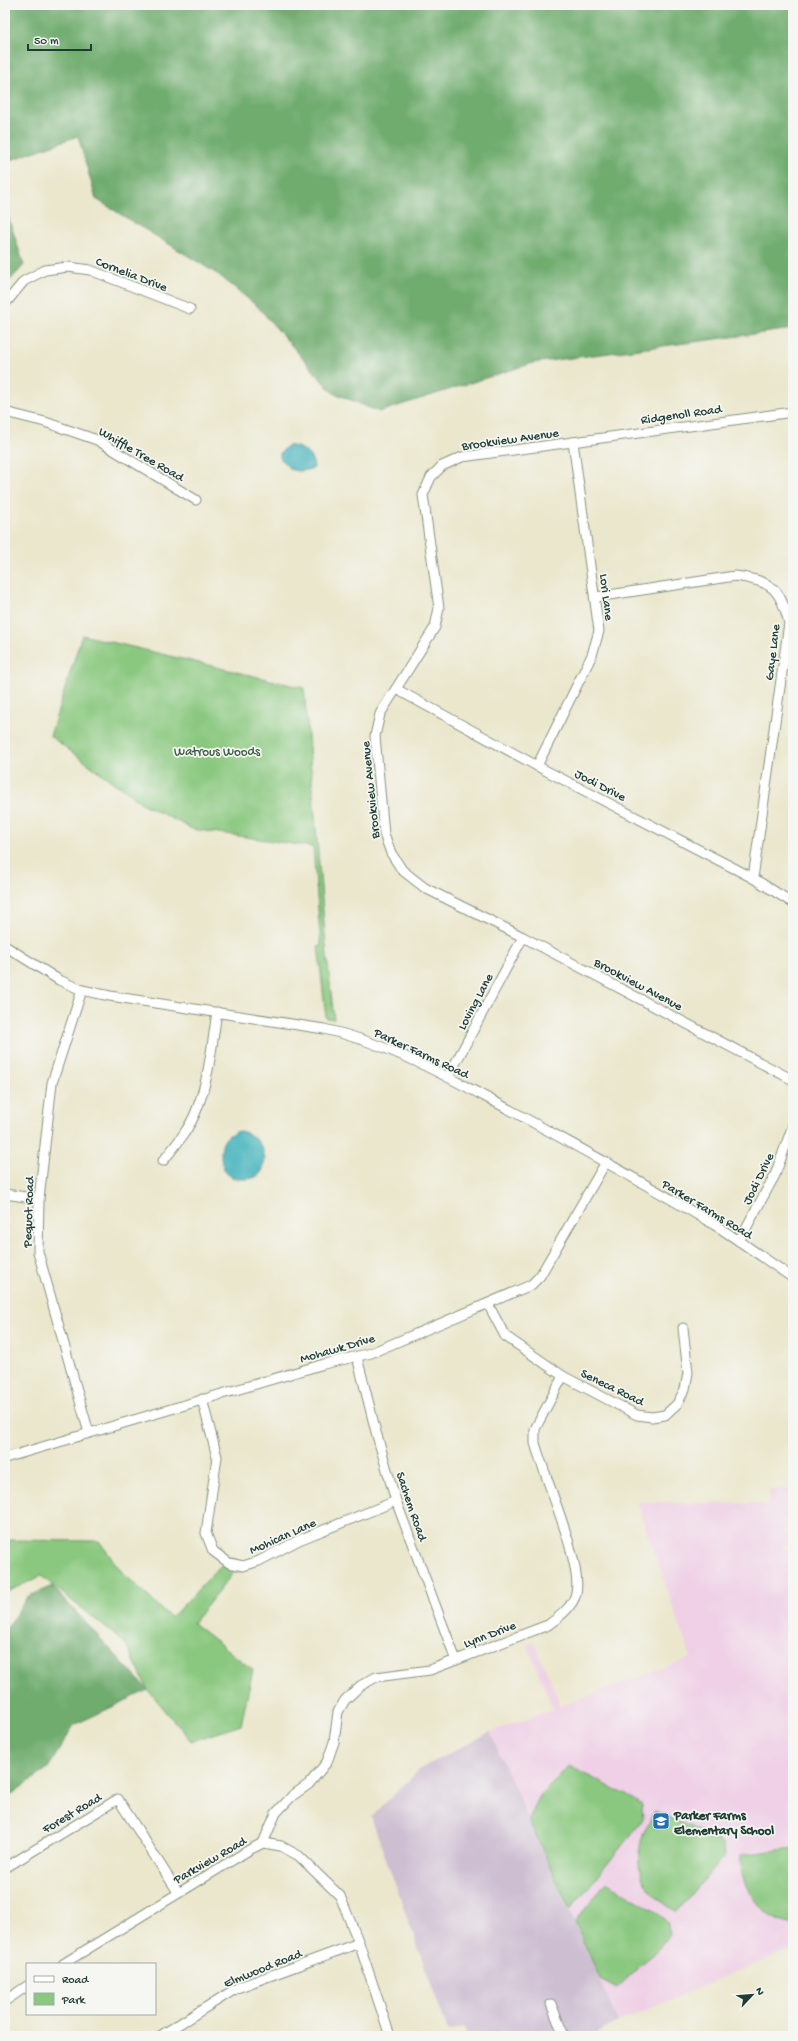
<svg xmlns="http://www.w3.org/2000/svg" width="798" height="2041" viewBox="0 0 798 2041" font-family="'Gochi Hand',sans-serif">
<rect width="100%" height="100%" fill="#f6f6f2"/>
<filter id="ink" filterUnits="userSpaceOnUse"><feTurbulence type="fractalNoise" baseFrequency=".025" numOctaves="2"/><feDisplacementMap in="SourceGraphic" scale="8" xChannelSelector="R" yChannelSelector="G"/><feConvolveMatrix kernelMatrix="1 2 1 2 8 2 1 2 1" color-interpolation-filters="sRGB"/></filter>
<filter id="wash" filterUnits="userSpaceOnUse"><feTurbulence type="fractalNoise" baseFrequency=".012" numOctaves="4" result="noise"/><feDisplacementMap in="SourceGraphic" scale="16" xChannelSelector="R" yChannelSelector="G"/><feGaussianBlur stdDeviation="0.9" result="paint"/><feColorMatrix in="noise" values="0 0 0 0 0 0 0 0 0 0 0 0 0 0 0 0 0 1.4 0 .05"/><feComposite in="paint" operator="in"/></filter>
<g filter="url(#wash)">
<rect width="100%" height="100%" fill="#ebe7cd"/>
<polygon fill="#efd0e6" points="793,1489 793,1542 782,1546 793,1558 793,1948 618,2022 490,1732 553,1709 527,1644 534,1641 561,1706 691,1658 637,1502 769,1504 769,1490"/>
<polygon fill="#cdbed2" points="490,1732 618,2022 591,2036 467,2036 464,2027 448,2031 371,1817 420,1769"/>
<g fill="#8ac87f" stroke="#54825a">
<polygon points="82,635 304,688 326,946 334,1019 326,1018 318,946 321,947 313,847 192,829 143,804 50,736"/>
<polygon points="5,1540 99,1541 122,1572 171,1618 229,1557 242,1562 193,1623 253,1670 241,1725 191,1741 148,1690 126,1644 41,1576 5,1593"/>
<polygon points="569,1766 626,1795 642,1805 643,1820 570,1910 529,1820 540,1795"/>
<path d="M655,1811L713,1837L723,1844L725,1855L677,1912C670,1907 661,1902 655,1896C629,1871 638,1838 655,1811Z"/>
<path d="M793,1848V1925C758,1918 742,1887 740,1855Z"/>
<polygon points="606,1882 660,1914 668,1924 670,1934 661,1946 617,1988 600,1979 575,1922"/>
</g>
<g fill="#6fac6e" stroke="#477451">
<polygon points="5,5 793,5 793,329 533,363 379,412 332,392 258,307 219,275 96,199 78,136 5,162"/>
<polygon points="5,207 24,265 5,286"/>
<polygon points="52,1586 148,1690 74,1725 48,1768 5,1799 5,1631 27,1597"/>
</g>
<g fill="#42b2bc" stroke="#307878">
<path d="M287,446C299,444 314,455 314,468C296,473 292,473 280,458V453Z"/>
<path d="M240,1131C259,1135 270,1154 262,1171C260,1176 252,1179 246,1179C230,1180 222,1173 221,1156C221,1142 225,1134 240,1131Z"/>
</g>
</g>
<g filter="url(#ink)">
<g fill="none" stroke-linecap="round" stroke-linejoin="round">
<defs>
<g id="minor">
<polyline points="5,304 24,281 45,270 68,267 90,270 190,309"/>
<polyline points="5,412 45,422 97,440 196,500"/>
<polyline points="793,412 462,457 442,466 431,477 423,495 439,608 435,627 380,714 375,736 384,834 391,853 402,870 425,888 523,937 793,1080"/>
<path d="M596,597L735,576C772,581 780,588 789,623L753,878"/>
<polyline points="396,689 537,766 753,878 793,903"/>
<polyline points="537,766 592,655 599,631 573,442"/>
<path d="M5,946L59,980L82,990L110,996L324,1029C392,1044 451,1079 512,1111C581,1149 651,1186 718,1227C743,1243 768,1261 793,1278"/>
<polyline points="82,990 52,1083 39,1199 38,1252 89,1433"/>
<polyline points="448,1077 523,937"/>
<path d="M163,1161C176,1145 190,1128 197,1109C209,1078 212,1045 217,1012"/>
<polyline points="5,1194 39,1199"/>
<polyline points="739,1241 775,1175 793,1125"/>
<polyline points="488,1304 505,1336 563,1376 637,1415 652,1417 665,1415 677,1404 685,1389 688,1373 683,1328"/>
<polyline points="357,1357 376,1432 396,1501 456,1660"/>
<polyline points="202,1399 217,1457 206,1533 213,1551 229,1563 243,1566 259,1561 299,1540 396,1501"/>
<polyline points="5,1458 324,1364 371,1353 531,1285 540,1276 606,1162"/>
<path d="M263,1843L276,1813L292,1796L309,1784L327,1762L334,1742L338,1712L345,1700L360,1686L376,1677L430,1670L548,1625C559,1617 573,1607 576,1593C583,1564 544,1476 535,1443V1429L563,1376"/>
<polyline points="5,1868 118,1799 178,1892"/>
<polyline points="63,1964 249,1850 263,1843 281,1846 299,1856 340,1896 359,1943 390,2036"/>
<polyline points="5,2001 27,1986"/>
<polyline points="551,2004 564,2036"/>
<polyline points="160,2036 237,1988 359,1943"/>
</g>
</defs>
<use href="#minor" stroke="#859280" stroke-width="11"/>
<use href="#minor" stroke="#fff" stroke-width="9"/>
</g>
</g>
<defs>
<symbol id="school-square" viewBox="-11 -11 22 22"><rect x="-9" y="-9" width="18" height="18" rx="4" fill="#1f6fb2" stroke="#f6f6f2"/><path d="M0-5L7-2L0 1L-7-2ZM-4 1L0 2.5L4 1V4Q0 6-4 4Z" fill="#fff"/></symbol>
</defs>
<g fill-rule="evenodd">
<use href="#school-square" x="651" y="1811" width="20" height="20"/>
</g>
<g text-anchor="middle" stroke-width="3.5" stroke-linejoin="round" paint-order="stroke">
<g font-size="13" fill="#1f3d34" stroke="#f6f6f2">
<text transform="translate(132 273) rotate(21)" y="5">Cornelia Drive</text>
<text transform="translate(681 413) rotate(-8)" y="5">Ridgenoll Road</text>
<text transform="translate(510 438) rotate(-8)" y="5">Brookview Avenue</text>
<text transform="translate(142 453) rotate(30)" y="5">Whiffle Tree Road</text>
<text transform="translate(608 597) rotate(83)" y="5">Lori Lane</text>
<text transform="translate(771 652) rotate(-83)" y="5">Gaye Lane</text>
<text transform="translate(601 784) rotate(27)" y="5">Jodi Drive</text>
<text transform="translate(369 790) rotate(-96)" y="5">Brookview Avenue</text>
<text transform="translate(639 983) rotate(28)" y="5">Brookview Avenue</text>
<text transform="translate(474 1001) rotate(-62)" y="5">Loving Lane</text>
<text transform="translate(422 1052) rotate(25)" y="5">Parker Farms Road</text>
<text transform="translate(757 1178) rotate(-64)" y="5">Jodi Drive</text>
<text transform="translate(708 1208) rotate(31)" y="5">Parker Farms Road</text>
<text transform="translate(27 1212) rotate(-88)" y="5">Pequot Road</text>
<text transform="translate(337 1347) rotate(-16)" y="5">Mohawk Drive</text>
<text transform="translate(613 1386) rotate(26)" y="5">Seneca Road</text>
<text transform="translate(413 1506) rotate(71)" y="5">Sachem Road</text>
<text transform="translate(282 1535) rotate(-24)" y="5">Mohican Lane</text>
<text transform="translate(489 1633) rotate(-21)" y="5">Lynn Drive</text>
<text transform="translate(71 1812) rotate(-31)" y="5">Forest Road</text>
<text transform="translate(209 1859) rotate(-30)" y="5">Parkview Road</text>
<text transform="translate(262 1967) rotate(-22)" y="5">Elmwood Road</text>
</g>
<g font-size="13" fill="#3a6047" stroke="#f6f6f2">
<text x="217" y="755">Watrous Woods</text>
</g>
<g font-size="13" font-weight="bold" fill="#1f3d34" stroke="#f6f6f2" text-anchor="start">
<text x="674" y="1819">Parker Farms<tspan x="674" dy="15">Elementary School</tspan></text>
</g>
</g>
<rect width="798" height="2041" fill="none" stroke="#f6f6f2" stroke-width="20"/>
<rect x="26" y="1963" width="130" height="52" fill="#f6f6f2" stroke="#a0aca6"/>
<rect x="34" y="1976" width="20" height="6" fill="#ffffff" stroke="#a0aca6"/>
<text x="62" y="1983" font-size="12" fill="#1f3d34">Road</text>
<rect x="34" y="1993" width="20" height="12" fill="#8ac87f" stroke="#a0aca6"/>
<text x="62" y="2003" font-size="12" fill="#1f3d34">Park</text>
<g transform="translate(752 1995) rotate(64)" stroke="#f6f6f2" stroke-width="3" paint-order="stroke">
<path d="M0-3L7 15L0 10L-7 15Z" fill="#1f3d34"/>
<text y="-6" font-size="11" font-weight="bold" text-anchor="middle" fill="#1f3d34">N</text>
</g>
<path d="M28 44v6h63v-6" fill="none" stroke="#1f3d34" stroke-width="2"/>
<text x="34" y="44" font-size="12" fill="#1f3d34" stroke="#f6f6f2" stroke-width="3" paint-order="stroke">50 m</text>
</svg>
